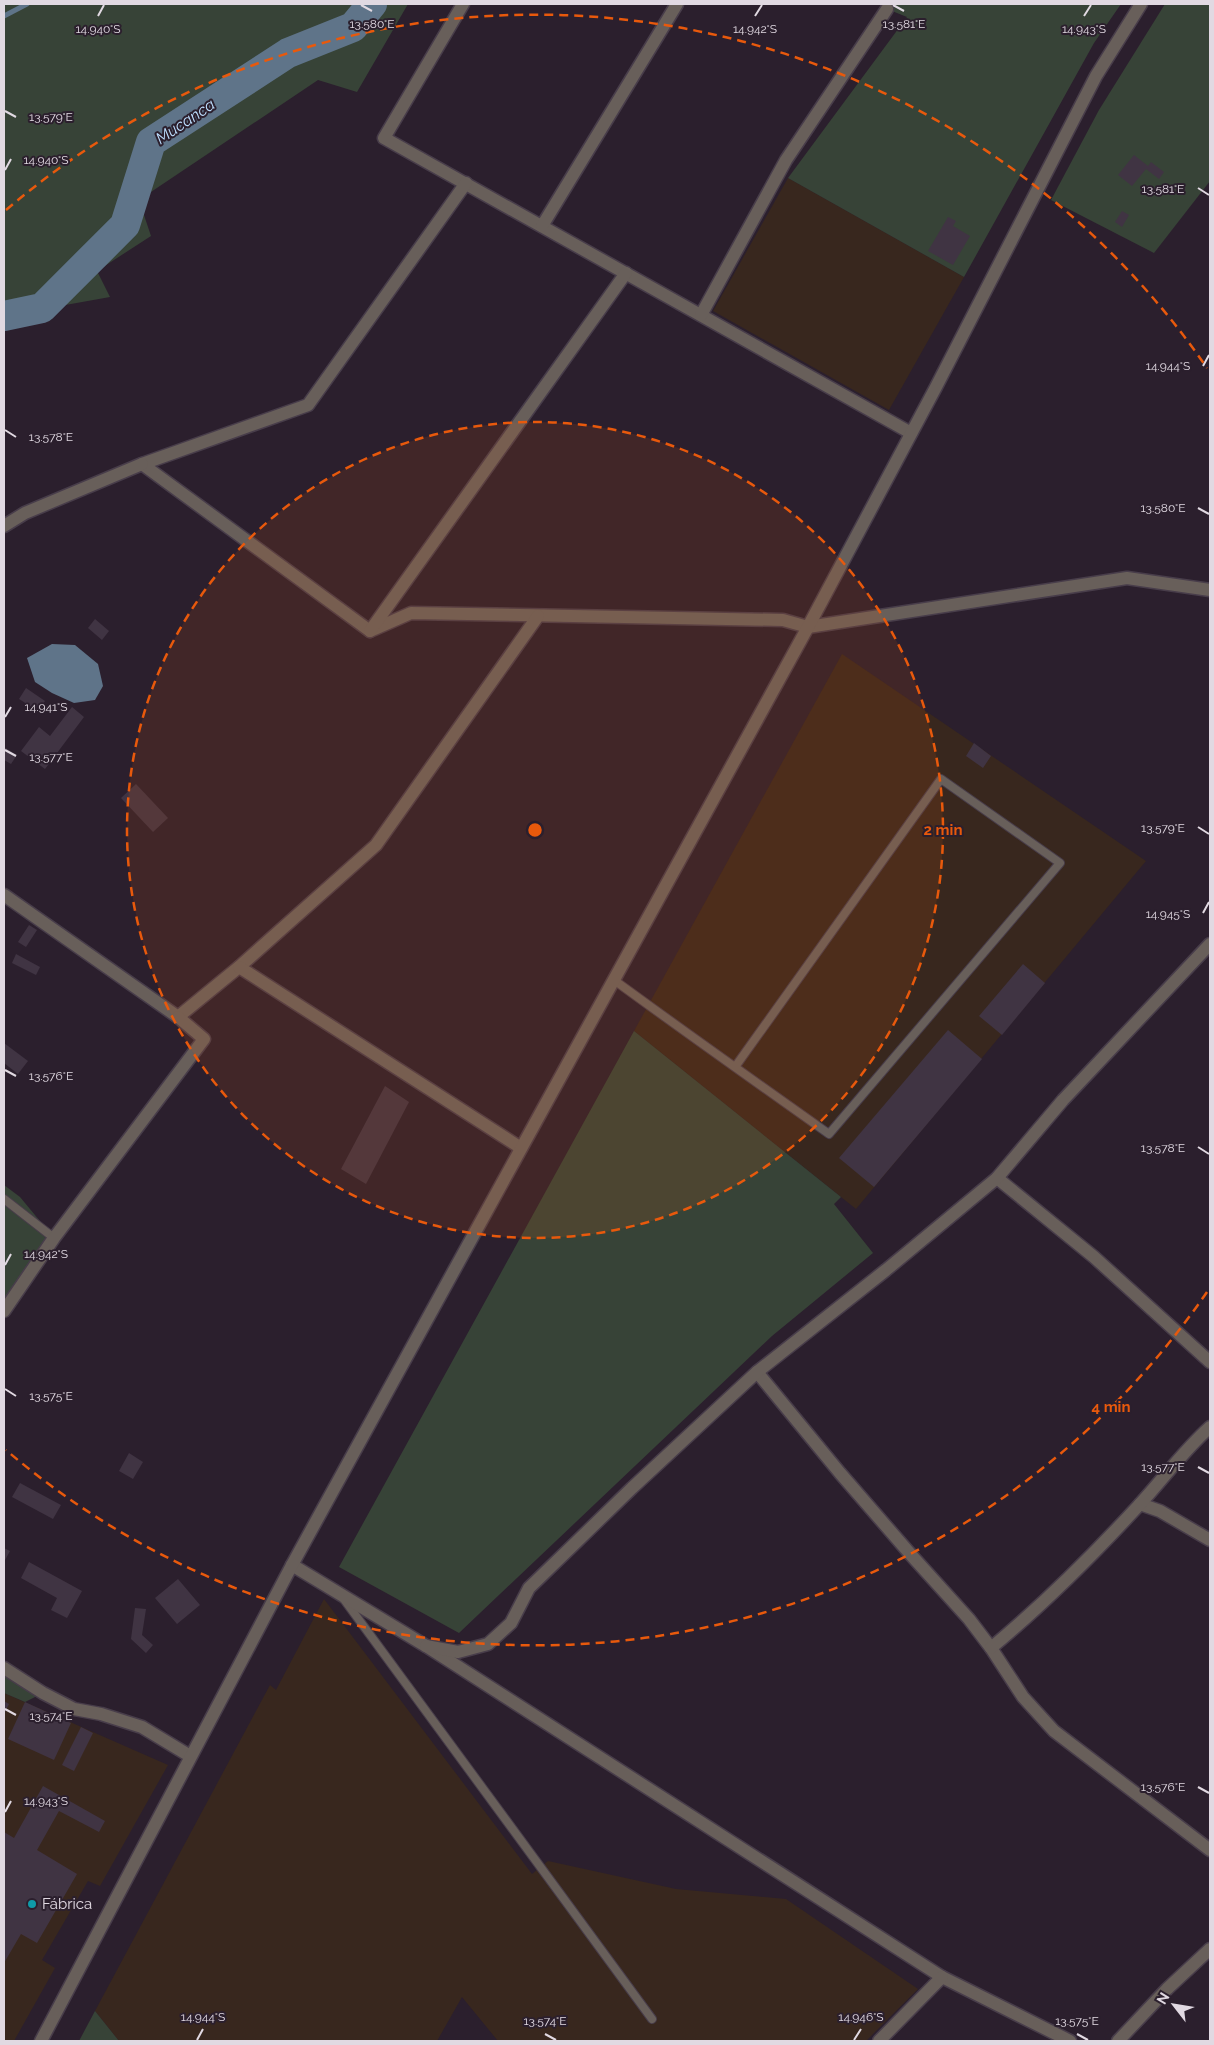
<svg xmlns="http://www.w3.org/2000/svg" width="1214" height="2045" viewBox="0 0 1214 2045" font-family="Raleway,sans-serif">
<rect width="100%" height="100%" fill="#2b1f2d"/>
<g fill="#38271e">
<polygon points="788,178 964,277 889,410 713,311"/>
<polygon points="842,654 1146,861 856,1209 634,1031"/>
<polygon points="324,1599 532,1874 548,1861 676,1889 786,1899 918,1989 866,2041 498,2041 462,1997 437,2041 119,2041 95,2011 270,1685 276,1690"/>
<polygon points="4,1693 168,1765 100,1886 88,1881 42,1960 55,1968 14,2041 4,2041"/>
</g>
<g fill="#374337">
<polygon points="4,4 408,4 357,92 318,80 139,200 151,236 97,271 110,297 4,316"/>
<polygon points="887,4 1121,4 1094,43 964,277 788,178 907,17 887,9"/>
<polygon points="1165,4 1210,4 1210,181 1154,253 1051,200 1099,110"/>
<polygon points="634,1031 841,1197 834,1204 873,1253 772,1336 459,1633 339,1567"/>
<polygon points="4,1185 20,1197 54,1238 4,1311"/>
<polygon points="4,1668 43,1693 25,1702 4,1693"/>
<polygon points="95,2011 119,2041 79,2041"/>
</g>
<polygon fill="#5f7489" points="52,644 75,645 98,664 103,686 95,700 74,703 52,693 35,682 27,658"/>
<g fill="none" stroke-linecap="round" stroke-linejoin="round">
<polyline stroke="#5f7489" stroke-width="5" points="4,16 27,4"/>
<polyline stroke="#5f7489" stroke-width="30" points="4,316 42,308 125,225 151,142 288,53 353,27 372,4"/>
</g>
<g fill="#403443">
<polygon points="1134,155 1148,166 1151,162 1164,172 1159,179 1146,169 1132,186 1118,175"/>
<polygon points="1122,211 1129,215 1122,227 1115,222"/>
<polygon points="948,217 956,221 953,226 970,236 953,265 928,251"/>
<polygon points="95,619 109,631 102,640 88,628"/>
<polygon points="26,688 45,701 38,711 19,699"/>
<polygon points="72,707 84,717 45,769 21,751 39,727 50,736"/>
<polygon points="974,743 991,756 983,768 966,756"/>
<polygon points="4,747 17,755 11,764 4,760"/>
<polygon points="136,784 168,818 153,832 121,798"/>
<polygon points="29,925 37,930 26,947 18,942"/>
<polygon points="16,954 40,967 36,975 12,963"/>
<polygon points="1023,964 1045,983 1002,1035 979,1016"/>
<polygon points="948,1030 982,1059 874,1187 839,1158"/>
<polygon points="4,1043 28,1061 18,1074 4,1063"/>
<polygon points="385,1086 409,1102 366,1184 341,1169"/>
<polygon points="129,1453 143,1462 133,1479 119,1471"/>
<polygon points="20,1483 61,1505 53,1519 12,1497"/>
<polygon points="4,1548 10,1551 4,1562"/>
<polygon points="29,1562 82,1591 67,1618 51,1610 57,1598 21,1578"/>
<polygon points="178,1579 200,1605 177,1624 155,1598"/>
<polygon points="135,1608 146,1609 142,1635 153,1645 146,1653 131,1639"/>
<polygon points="4,1701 9,1704 4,1714"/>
<polygon points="25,1702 71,1723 54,1760 8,1739"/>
<polygon points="81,1727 93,1733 74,1771 62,1765"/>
<polygon points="43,1786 105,1821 99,1832 59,1811 37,1850 77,1874 37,1943 21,1934 4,1963 4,1832 14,1838"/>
</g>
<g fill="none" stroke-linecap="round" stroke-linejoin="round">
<defs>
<g id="service">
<path d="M614,980C685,1032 757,1083 829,1134L1060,863L941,779L735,1067"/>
<polyline points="4,1199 54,1238"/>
<polyline points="343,1598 652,2019"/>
</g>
<g id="minor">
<polyline points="463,4 384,138 911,433"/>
<polyline points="466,183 308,405 142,464 370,631 411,613 783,620 808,627 1127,578 1210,590"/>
<polyline points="542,226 677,4"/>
<polyline points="701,315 786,160 887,9"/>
<polyline points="4,526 25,513 142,464"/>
<polyline points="370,631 626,273"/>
<polyline points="4,895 178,1017 239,967 376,845 538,616"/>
<polyline points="239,967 521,1148"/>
<polyline points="997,1178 1094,1257 1210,1362"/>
<polyline points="4,1311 54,1238 204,1039 178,1017"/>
<polyline points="757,1372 840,1473 912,1556 969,1619 991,1648 1023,1697 1054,1731 1210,1850"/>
<polyline points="1140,1504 1160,1511 1210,1540"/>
<polyline points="292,1565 426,1646 942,1977 1070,2041"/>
<polyline points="426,1646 458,1652 488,1644 511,1623 529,1588 632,1488 757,1372 886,1270 997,1178 1063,1100 1210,944"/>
<path d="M991,1648C1044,1604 1094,1554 1140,1504C1164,1478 1184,1450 1210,1427"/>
<polyline points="4,1668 43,1693 74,1709 101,1714 142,1727 190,1756"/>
<polyline points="879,2041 942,1977"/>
<polyline points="1118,2041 1167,1989 1210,1949"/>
</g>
<polyline id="tertiary" points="41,2041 292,1565 808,627 936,387 1096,76 1141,4"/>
</defs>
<use href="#service" stroke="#483d4a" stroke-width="10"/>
<use href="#minor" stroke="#483d4a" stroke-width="15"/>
<use href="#tertiary" stroke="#483d4a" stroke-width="15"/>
<use href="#service" stroke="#685f5a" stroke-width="8"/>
<use href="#minor" stroke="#685f5a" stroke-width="12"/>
<use href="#tertiary" stroke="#685f5a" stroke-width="12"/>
</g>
<path fill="none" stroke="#e1d9e2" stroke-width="2" d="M361,5L372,11M893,5L904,11M98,16L104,5M755,16L762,5M1084,16L1091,5M5,111L16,117M5,170L11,159M1198,188L1209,195M1203,366L1209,355M5,430L16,437M1198,508L1209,514M5,717L11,707M5,750L16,756M1198,827L1209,834M1203,913L1209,902M5,1070L16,1076M1198,1147L1209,1154M5,1265L11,1254M5,1389L16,1396M1198,1467L1209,1473M5,1709L16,1715M1198,1787L1209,1793M5,1812L11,1801M545,2034L556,2040M1077,2034L1088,2040M197,2040L203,2029M854,2040L861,2029"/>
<circle cx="535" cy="830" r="408" fill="#e8590c" fill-opacity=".12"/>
<g fill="none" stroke="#e8590c" stroke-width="2.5" stroke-dasharray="9 6">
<circle cx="535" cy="830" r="408"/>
<path d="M1207 1292A815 815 0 0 1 6 1450M6 210A815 815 0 0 1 1207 368"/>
</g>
<circle fill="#0f9aa8" stroke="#2b1f2d" stroke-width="2" cx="32" cy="1904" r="5"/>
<g text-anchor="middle" stroke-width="4" stroke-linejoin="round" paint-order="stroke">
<g font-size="15" fill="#e1d9e2" stroke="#2b1f2d" text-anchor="start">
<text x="42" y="1909">Fábrica</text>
</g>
<g font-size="16" font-style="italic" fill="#bedfff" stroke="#2b1f2d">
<text transform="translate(185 121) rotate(-34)" y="6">Mucanca</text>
</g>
</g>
<g font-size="12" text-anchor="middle" fill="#e1d9e2" stroke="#2b1f2d" stroke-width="4" stroke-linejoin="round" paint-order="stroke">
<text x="372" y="28">13.580°E</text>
<text x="904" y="28">13.581°E</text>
<text x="98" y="33">14.940°S</text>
<text x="755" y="33">14.942°S</text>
<text x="1084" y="33">14.943°S</text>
<text x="51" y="121">13.579°E</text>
<text x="46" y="164">14.940°S</text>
<text x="1163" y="193">13.581°E</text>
<text x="1168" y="370">14.944°S</text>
<text x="51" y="441">13.578°E</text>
<text x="1163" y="512">13.580°E</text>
<text x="46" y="711">14.941°S</text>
<text x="51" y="761">13.577°E</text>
<text x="1163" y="832">13.579°E</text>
<text x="1168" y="918">14.945°S</text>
<text x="51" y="1080">13.576°E</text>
<text x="1163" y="1152">13.578°E</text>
<text x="46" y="1258">14.942°S</text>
<text x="51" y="1400">13.575°E</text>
<text x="1163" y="1471">13.577°E</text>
<text x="51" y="1720">13.574°E</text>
<text x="1163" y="1791">13.576°E</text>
<text x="46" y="1805">14.943°S</text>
<text x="203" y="2021">14.944°S</text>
<text x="861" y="2021">14.946°S</text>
<text x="545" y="2025">13.574°E</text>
<text x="1077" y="2025">13.575°E</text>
</g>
<circle cx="535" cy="830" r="8" fill="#e8590c" stroke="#2b1f2d" stroke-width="2.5"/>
<g font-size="15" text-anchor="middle" font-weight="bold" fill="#e8590c" stroke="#2b1f2d" stroke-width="4" stroke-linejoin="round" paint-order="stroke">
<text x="943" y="835">2 min</text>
<text x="1111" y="1412">4 min</text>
</g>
<rect width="1214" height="2045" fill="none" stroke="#e1d9e2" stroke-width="10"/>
<g transform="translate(1174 2005) rotate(301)" stroke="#2b1f2d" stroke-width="4" paint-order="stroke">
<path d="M0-4L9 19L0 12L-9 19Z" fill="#e1d9e2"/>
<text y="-8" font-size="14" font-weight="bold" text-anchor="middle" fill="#e1d9e2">N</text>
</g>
</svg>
